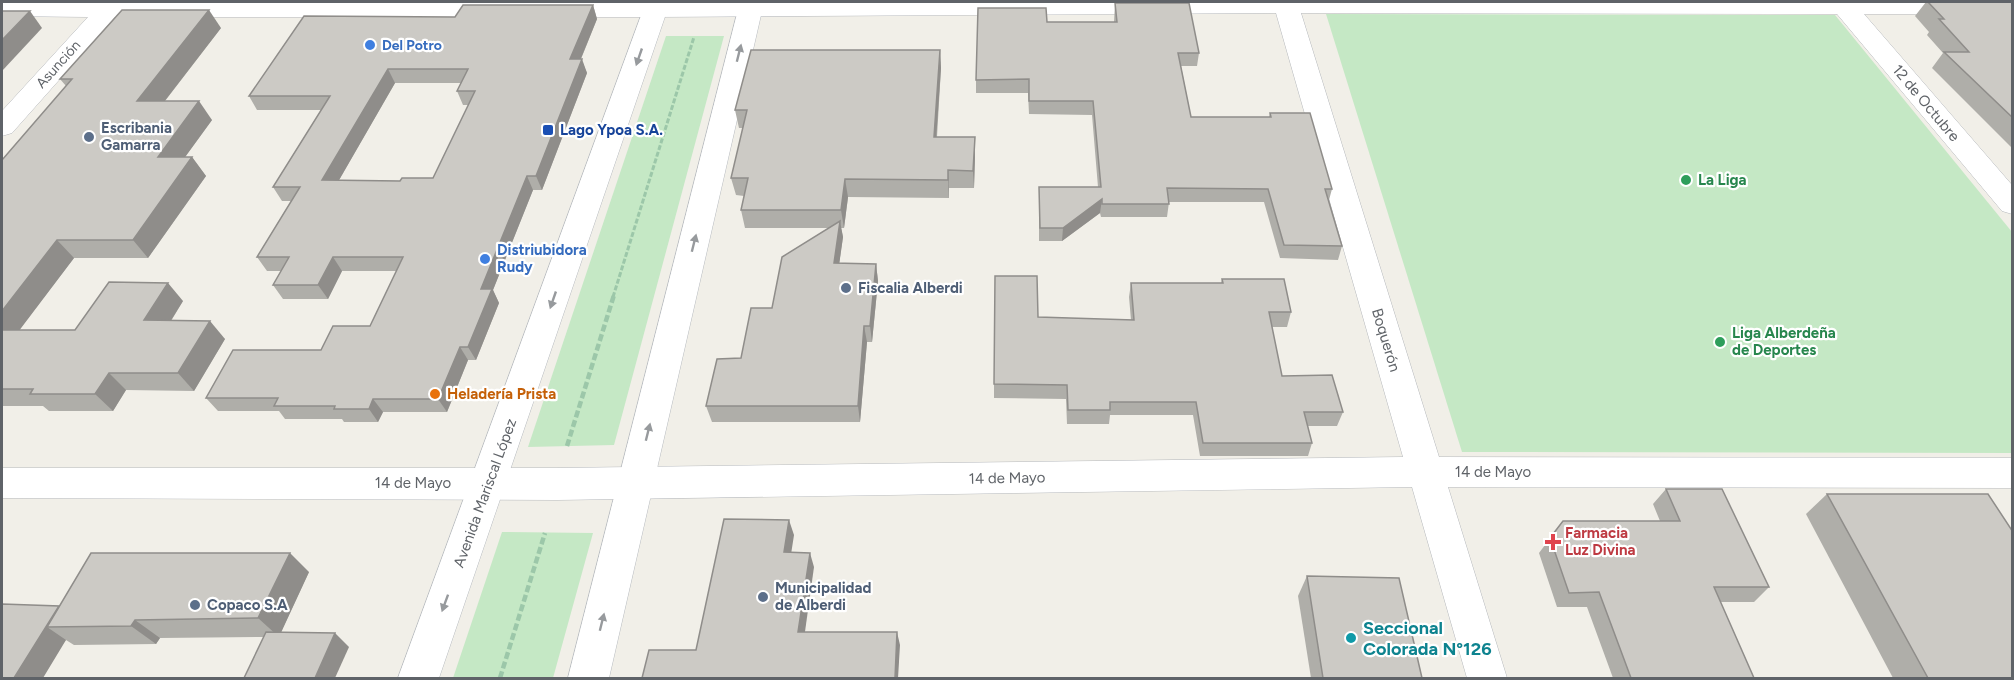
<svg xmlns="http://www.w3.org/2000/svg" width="2014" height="680" viewBox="0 0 2014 680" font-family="Figtree,sans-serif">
<rect width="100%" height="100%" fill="#f1efe8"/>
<g fill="#c5e8c5">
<polygon points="1326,14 1835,15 2012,232 2012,453 1462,452"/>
<polygon points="666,36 724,36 614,445 528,447"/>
<polygon points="502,532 593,533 553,678 453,678"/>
</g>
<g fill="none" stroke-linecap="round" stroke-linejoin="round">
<defs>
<polygon id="street" points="2,2 2012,2 2012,14 1864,14 2012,185 2012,214 2002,211 1837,14 1301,13 1439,457 2012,458 2012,488 1448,487 1507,678 1467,678 1412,487 557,500 2,498 2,468 557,468 1403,457 1276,13 655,17 115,17 12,133 2,136 2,111 88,17 2,16"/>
<g id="secondary">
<polygon points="646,2 670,2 439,678 398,678"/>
<polygon points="740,2 764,2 609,678 568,678"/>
</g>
</defs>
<use href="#street" stroke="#b5b8bc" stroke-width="1"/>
<use href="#secondary" stroke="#b6babf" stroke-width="1"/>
<polyline stroke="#9cc7a9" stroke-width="3" stroke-dasharray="5 2" stroke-linecap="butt" points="613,297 694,37"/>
<g stroke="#9cc7a9" stroke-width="4.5" stroke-dasharray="7 3" stroke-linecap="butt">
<polyline points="567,446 614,295"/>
<polyline points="500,678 545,533"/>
</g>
<use href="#street" fill="#fff" fill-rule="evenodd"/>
<use href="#secondary" fill="#fff" fill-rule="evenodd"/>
</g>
<g fill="#afaea9" fill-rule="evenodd">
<polygon points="1926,2 2013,2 2013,149 1932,68 1943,53 1927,35 1929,32 1915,16"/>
<polygon points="1115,3 1199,53 1197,66 1181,66 1191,117 1269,117 1270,113 1332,189 1329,200 1342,246 1338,260 1280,258 1264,202 1169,202 1167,217 1101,217 1100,213 1062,241 1039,241 1039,187 1098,187 1092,115 1029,114 1028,93 976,93 976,80 1047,22 1114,22"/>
<path d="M593,5L597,19L581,59L587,73L542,190H533L493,290L499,303L476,360H468L447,412H383L378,422H344L342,419H285L279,411H218L206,398L321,350L370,326L397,271H342L328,299H283L273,285L281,271H267L257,257L291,201H282L273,187L321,110H257L249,96L455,17ZM395,83H461L457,91L463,105H469L433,178L400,181L339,180Z"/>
<polygon points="221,28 165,101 212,120 185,157 192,157 206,176 148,258 74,258 19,330 75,330 183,301 171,321 225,339 194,391 126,390 113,411 49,411 43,406 2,406 2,160 66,86 60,79"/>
<polygon points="940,50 941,68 937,137 975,137 975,155 974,188 949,188 949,198 848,197 844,228 841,228 843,237 839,264 876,264 878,281 872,342 867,342 860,422 712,422 706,406 741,358 772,308 828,228 745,228 741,210 744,196 736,195 731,178 743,128 739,128 735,110"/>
<polygon points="1222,279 1291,312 1287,327 1272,327 1282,376 1343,412 1337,426 1308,426 1312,443 1308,456 1200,456 1193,415 1110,415 1109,424 1067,424 1066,399 994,398 994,384 1038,317 1131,320 1129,297 1131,283 1221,283"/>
<polygon points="1666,489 1769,587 1754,602 1720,602 1754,678 1613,678 1587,607 1557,607 1539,553 1563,521 1660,521 1653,504"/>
<polygon points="1827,494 2013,678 1893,678 1806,514"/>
<polygon points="309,572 281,632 349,647 264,637 160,638 156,644 74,645 66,640 2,678 59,606"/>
<polygon points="1307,576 1422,678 1311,678 1298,596"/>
</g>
<g fill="#8f8d8a">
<polygon points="593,5 597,19 575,73 570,59"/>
<polygon points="209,10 221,28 150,120 137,101"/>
<polygon points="30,11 42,28 2,71 2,40"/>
<polygon points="940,50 941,68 935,155 934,137"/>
<polygon points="582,59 587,73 542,190 536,176"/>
<polygon points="388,69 395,83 331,194 322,180"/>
<polygon points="199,101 212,120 172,175 158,157"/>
<polygon points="975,137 975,155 974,188 973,171"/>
<polygon points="192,157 206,176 148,258 133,240"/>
<polygon points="948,170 949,188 949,198 948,180"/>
<polygon points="527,176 533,190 493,290 499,303 476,360 468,347 481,289"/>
<polygon points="845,179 848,197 844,228 841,210"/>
<polygon points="1102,199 1100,213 1062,241 1063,228"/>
<polygon points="840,221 843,237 837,280 834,263"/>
<polygon points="57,240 74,258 6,348 2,345 2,311"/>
<polygon points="333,257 342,271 328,299 318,285"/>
<polygon points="876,264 878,281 872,342 870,326"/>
<polygon points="168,283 183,301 160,338 144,320"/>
<polygon points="210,321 225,339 194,391 178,373"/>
<polygon points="864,326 867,342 860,422 858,406"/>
<polygon points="460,347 468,360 447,412 438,399"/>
<polygon points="109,373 126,390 113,411 95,394"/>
<polygon points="373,399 383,412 378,422 369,409"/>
<polygon points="789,520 794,535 789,567 784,552"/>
<polygon points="290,553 309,572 279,637 258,618"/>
<polygon points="810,553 814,567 803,646 798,632"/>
<polygon points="59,606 47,627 66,640 43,678 14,678"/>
<polygon points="135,620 160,638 156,644 131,626"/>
<polygon points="897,632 900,645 898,678 895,678"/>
<polygon points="335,633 349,647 335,678 315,678"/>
</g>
<g fill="#cccac5" stroke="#8f8d8a" stroke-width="1.5" fill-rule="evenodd">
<polygon points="1928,2 2013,2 2013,118 1944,52 1969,52 1939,19 1944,19"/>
<polygon points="1115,3 1189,3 1199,53 1178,53 1191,117 1271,117 1270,113 1310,113 1332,189 1325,189 1342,246 1284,245 1268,189 1167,188 1169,204 1102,204 1102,199 1063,228 1040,228 1039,187 1101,187 1093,101 1029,101 1029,79 976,80 978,8 1046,8 1047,22 1117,22"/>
<path d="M463,5H593L570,59H582L536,176H527L481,289H492L468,347H460L438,399H373L369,409H334L335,406H274L278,398H206L233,350H321L333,326H370L403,257H333L318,285H273L289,257H257L300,187H273L330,96H249L304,16L455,17ZM388,69H468L457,91H475L433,178H402L400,181L322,180Z"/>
<polygon points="122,10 209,10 137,101 199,101 158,157 192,157 133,240 57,240 2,311 2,160 72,79 60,79"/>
<polygon points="2,11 30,11 2,40"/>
<polygon points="751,50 940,50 934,137 975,137 973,171 948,170 948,180 845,179 841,210 741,210 748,178 731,178 747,110 735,110"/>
<polygon points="840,221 834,263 876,264 870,326 864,326 858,406 706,406 717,359 741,358 751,308 772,308 782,257"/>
<polygon points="995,276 1037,276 1038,317 1134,320 1131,283 1223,283 1222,279 1284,279 1291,312 1269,312 1282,376 1332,375 1343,412 1304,412 1312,443 1203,443 1196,402 1110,402 1110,410 1068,410 1067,385 994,384"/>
<polygon points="109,282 168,283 144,320 210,321 178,373 109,373 95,394 30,394 33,389 2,389 2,330 75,330"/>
<polygon points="1666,489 1722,489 1769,587 1714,587 1754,678 1631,678 1599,592 1569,593 1550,538 1563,521 1680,521"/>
<polygon points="1827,494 1988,494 2013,532 2013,678 1928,678"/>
<polygon points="724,519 789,520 784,552 810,553 798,632 897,632 895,678 642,678 649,650 696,650"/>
<polygon points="91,553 290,553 258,618 135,620 131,626 47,627"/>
<polygon points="1307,576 1399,578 1422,678 1323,678"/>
<polygon points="2,604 59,606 14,678 2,678"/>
<polygon points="266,632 335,633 315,678 244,678"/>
</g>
<defs><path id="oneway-solid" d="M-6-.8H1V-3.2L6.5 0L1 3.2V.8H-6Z" transform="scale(1.5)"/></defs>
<g fill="#979a9d">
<use href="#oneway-solid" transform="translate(739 53) rotate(-76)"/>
<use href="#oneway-solid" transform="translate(639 57) rotate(109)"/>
<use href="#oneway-solid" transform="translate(694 243) rotate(-76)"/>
<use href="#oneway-solid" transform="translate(553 300) rotate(109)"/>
<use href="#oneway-solid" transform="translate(648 432) rotate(-76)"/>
<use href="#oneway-solid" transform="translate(445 603) rotate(110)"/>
<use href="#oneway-solid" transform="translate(602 622) rotate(-76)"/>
</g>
<g fill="#3f7fe0" stroke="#fff" stroke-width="2">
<circle cx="370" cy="45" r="6"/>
<circle cx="485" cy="259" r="6"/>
</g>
<rect fill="#1a4fb4" stroke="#fff" stroke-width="2" x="542" y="124" width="12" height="12" rx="3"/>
<g fill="#5c6f8a" stroke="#fff" stroke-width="2">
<circle cx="89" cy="137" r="6"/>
<circle cx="846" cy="288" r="6"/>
<circle cx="763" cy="597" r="6"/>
<circle cx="195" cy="605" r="6"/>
</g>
<g fill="#2e9e5b" stroke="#fff" stroke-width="2">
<circle cx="1686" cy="180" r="6"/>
<circle cx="1720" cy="342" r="6"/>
</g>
<circle fill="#e8710a" stroke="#fff" stroke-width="2" cx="435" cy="394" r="6"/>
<path fill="#e0444e" stroke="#fff" stroke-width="2" d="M1550 533h6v6h6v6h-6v6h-6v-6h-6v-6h6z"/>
<circle fill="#0f9aa8" stroke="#fff" stroke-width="2" cx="1351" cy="638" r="6"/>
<g text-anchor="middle" stroke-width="4.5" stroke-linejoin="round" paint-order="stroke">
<g font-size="14" font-weight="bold" fill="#366cbe" stroke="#fff" text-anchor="start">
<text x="382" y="50">Del Potro</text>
</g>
<g font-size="14" fill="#5f6368" stroke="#fff">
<text transform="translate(58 64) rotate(-48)" y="5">Asunción</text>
</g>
<g font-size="15" fill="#5f6368" stroke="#fff">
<text transform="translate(1926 103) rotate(50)" y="5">12 de Octubre</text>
<text transform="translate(1386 340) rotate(73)" y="5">Boquerón</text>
<text x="1493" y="477">14 de Mayo</text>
<text transform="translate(1007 478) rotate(-1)" y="5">14 de Mayo</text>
<text x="413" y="488">14 de Mayo</text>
<text transform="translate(485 493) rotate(-70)" y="5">Avenida Mariscal López</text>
</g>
<g font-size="15" font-weight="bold" fill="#4e5e75" stroke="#fff" text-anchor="start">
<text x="101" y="133">Escribania<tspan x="101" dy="17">Gamarra</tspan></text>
<text x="858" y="293">Fiscalia Alberdi</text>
<text x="775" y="593">Municipalidad<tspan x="775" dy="17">de Alberdi</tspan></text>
<text x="207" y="610">Copaco S.A</text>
</g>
<g font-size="15" font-weight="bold" fill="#164399" stroke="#fff" text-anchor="start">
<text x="560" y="135">Lago Ypoa S.A.</text>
</g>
<g font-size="15" font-weight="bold" fill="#27864d" stroke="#fff" text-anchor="start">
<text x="1698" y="185">La Liga</text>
<text x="1732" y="338">Liga Alberdeña<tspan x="1732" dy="17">de Deportes</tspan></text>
</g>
<g font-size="15" font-weight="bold" fill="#366cbe" stroke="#fff" text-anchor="start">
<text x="497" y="255">Distriubidora<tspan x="497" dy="17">Rudy</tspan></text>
</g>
<g font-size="15" font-weight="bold" fill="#c56008" stroke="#fff" text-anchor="start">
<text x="447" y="399">Heladería Prista</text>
</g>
<g font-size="15" font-weight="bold" fill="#be3a42" stroke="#fff" text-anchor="start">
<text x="1565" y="538">Farmacia<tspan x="1565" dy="17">Luz Divina</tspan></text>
</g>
<g font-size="18" font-weight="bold" fill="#0d838f" stroke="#fff" text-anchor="start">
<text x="1363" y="634">Seccional<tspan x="1363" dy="21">Colorada N°126</tspan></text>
</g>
</g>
<rect width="2014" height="680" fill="none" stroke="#5f6368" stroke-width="6"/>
</svg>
